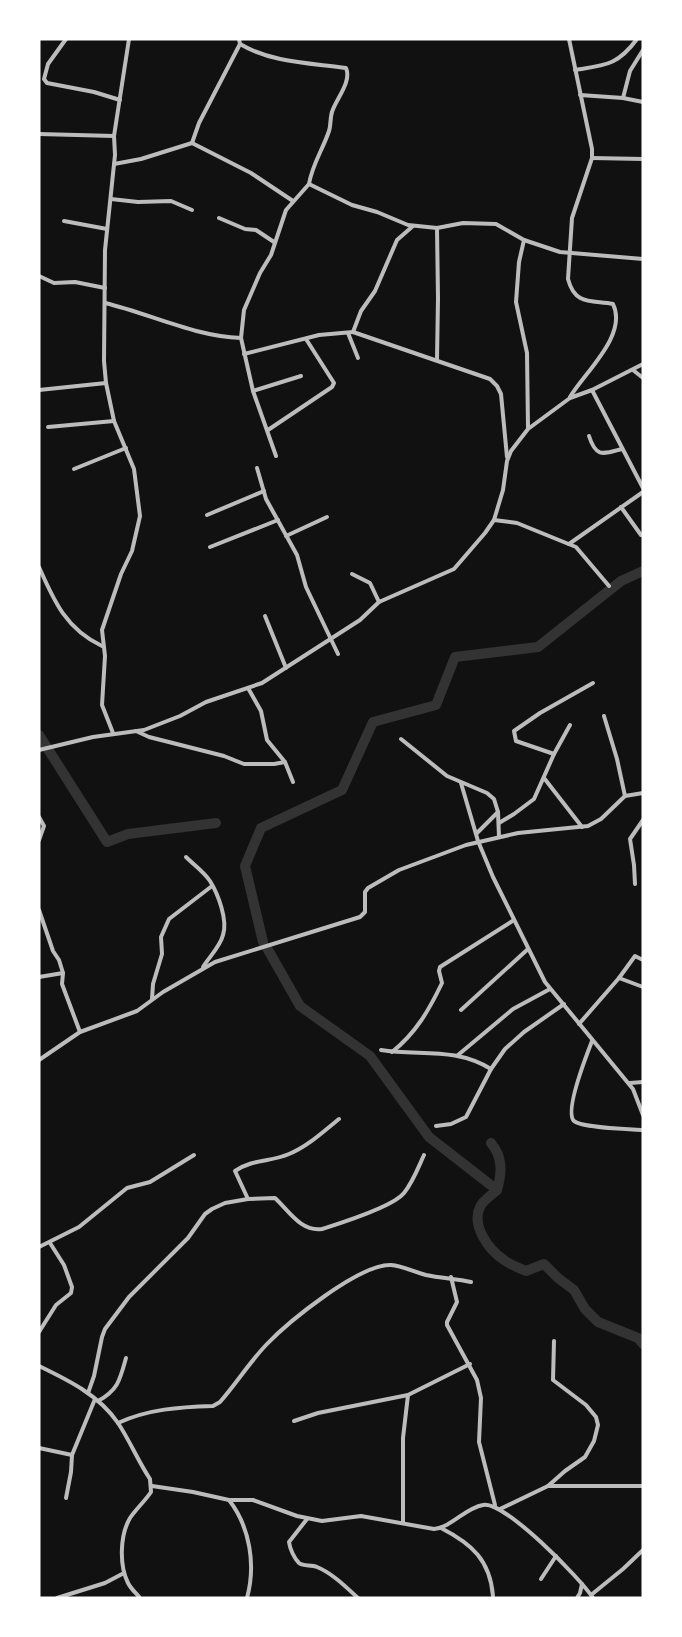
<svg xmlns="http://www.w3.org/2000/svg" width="682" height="1637" viewBox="0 0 682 1637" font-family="Raleway,sans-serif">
<rect width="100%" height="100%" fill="#111"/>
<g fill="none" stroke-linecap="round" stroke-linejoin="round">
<g stroke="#333" stroke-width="10">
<polyline points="39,735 107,842 128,834 216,823"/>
<polyline points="263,942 245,866 261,828 342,790 373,722 436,705 455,657 538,647 621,581 643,571"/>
<polyline points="267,948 300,1006 370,1056 429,1137 497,1190"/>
<path d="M491,1143C503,1157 502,1173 497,1190C492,1195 483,1200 480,1207C471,1226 489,1250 504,1260C511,1265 519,1268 526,1271L544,1264L558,1278L574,1290L585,1309L598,1322L638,1338L643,1344"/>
</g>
<g stroke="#bcbcbc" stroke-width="4">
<polyline points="66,39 48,64 44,79 47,83 94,92 120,100"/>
<path d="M569,39L592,149V158L572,218L568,279C575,306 592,300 613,304C628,335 585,372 570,397"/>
<path d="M240,44C272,63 311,63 346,68C352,82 336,99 332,112C330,118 331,125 329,131C323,149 312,165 309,184"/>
<path d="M575,70C606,65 618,65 637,39"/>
<polyline points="580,95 623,98 643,102"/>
<polyline points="623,98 630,71 643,50"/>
<polyline points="39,134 114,136"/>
<polyline points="192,143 251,173 293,201"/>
<polyline points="592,158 643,159"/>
<polyline points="114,164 141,159 192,143 199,123 240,44 239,39"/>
<polyline points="111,199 138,202 171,201 192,210"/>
<polyline points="219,218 245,229 256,230 274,242"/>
<polyline points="64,221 107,229"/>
<polyline points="524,240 519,262 516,302 527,353 528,428"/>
<polyline points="39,276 54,283 75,282 105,288"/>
<path d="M105,303C151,314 193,336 241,338L253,391L276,456"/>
<polyline points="353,332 490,379 497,386 501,394 507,457"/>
<polyline points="348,333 358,358"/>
<polyline points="241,338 244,310 260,273 271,255 286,210 309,184 352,205 377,212 408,225 437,228 463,223 496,224 524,240 560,252 643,259"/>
<polyline points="244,354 319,335 353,332 361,311 375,291 397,240 413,226"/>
<polyline points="437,359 438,298 437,228"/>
<polyline points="633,370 643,378"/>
<polyline points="39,390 106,383"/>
<polyline points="592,390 643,488"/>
<polyline points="253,391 301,376"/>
<polyline points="48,427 114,421"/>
<polyline points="268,430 332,387 334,383 306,339"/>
<path d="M589,436C596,458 603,454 622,449"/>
<polyline points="257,468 266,499 297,555 306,587 338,654"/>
<polyline points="74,469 126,448"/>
<polyline points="621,507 641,535"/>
<polyline points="207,515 264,491"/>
<polyline points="494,520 517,523 576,547 609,586"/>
<polyline points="286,536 327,517"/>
<polyline points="569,544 643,492"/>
<polyline points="210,547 278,520"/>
<path d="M39,567C54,601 66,629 102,646"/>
<polyline points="352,574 370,583 379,602"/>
<polyline points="265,616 286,668"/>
<polyline points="248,688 261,711 267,740 285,762 293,782"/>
<polyline points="604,716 617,759 625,796"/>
<polyline points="136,731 149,737 224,756 244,764 274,764 285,762"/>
<polyline points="113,733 102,705 105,656 102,630 121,574 132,551 140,516 134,469 114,421 106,383 104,361 105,250 115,155 114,136 129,39"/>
<polyline points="401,739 447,776 487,793 494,799 498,812 499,837"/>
<polyline points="39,750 93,737 144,730 180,716 206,702 262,683 360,620 379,602 454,569 485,533 494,520 503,490 507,461 511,451 528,429 570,398 592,390 643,364"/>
<polyline points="554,754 516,741 514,731 540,713 593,683"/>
<polyline points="544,778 582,827"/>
<polyline points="461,783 478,841 493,877 545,982 633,1089 643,1115"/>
<polyline points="39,817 44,826 39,840"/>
<polyline points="499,823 514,814 534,799 554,754 570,725"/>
<polyline points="477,833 498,812"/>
<path d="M186,857C194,865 204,872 210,881C218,894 228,920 223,935C220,947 209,957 203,967"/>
<polyline points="635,884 634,865 630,839 643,820"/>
<polyline points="39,910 53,951 59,960 63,973 62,984 80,1032"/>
<polyline points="39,977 63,973"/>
<polyline points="619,978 643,987"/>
<polyline points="152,999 153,984 162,954 161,937 169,919 212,886"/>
<polyline points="461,1010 528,949"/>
<polyline points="579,1024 619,978 635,956 643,960"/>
<path d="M592,1041C587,1054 564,1111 574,1121C582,1128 631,1129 643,1130"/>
<path d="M381,1050C421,1056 455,1047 491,1069"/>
<path d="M392,1052C416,1033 429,1010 442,983L439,971L440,967L514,920"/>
<polyline points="458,1055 513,1009 550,989"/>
<polyline points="39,1060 80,1032 137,1011 163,992 215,962 360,917 365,912 365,892 368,888 399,870 466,845 518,833 588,826 601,819 625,796 643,793"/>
<polyline points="630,1083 643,1082"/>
<polyline points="436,1126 451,1124 466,1117 491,1069 505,1049 524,1032 564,1004"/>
<path d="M248,1199L235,1171C252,1159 271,1162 289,1154C307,1147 324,1131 339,1119"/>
<polyline points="39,1247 79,1227 127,1188 150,1182 194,1155"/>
<polyline points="451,1277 457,1302 447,1322 447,1325 477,1380 481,1398 479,1442 495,1505"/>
<polyline points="39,1332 56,1305 71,1293 72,1287 64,1265 50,1243"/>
<path d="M39,1366C68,1380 99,1395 118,1423C130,1441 138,1461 150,1479L151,1492C145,1501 136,1509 130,1518C120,1535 119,1565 128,1583C131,1589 136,1593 140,1598"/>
<path d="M88,1393L94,1376L102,1337L105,1329L129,1297L188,1238L205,1214L212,1209L225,1203L248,1199L275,1198C289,1211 301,1232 322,1229C341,1223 393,1207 404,1193C413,1182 418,1168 424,1155"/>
<path d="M98,1401C118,1390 120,1380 126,1358"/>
<polyline points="294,1421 318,1413 408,1395"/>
<path d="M118,1423C148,1409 180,1407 213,1406L220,1402C236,1384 249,1363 266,1345C288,1322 359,1264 391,1265C403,1266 414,1272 426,1275C440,1278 456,1279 471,1282"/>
<polyline points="39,1448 72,1455"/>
<path d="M152,1486L193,1492L229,1500C250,1527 256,1565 247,1598"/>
<polyline points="548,1486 565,1471 585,1457 594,1441 598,1425 596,1417 586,1405 553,1380 554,1341"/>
<polyline points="66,1498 71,1472 72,1455 95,1399"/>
<path d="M229,1500H253L297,1516L322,1521L361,1516L434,1529C452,1527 465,1508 483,1505C504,1500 581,1579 593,1598"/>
<polyline points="500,1509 548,1486 643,1486"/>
<path d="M307,1519L289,1542C290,1549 294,1558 299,1563C304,1567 311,1564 317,1567C332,1573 346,1587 358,1598"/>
<polyline points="403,1523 403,1438 408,1395 470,1364"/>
<path d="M441,1528C472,1544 490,1560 493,1596"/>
<polyline points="541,1579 556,1556"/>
<polyline points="591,1595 623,1569 643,1550"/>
<polyline points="57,1598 105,1583 124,1573"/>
<polyline points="577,1598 580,1593 582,1584"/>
</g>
</g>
<rect width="682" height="1637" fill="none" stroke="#ffffff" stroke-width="81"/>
</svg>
